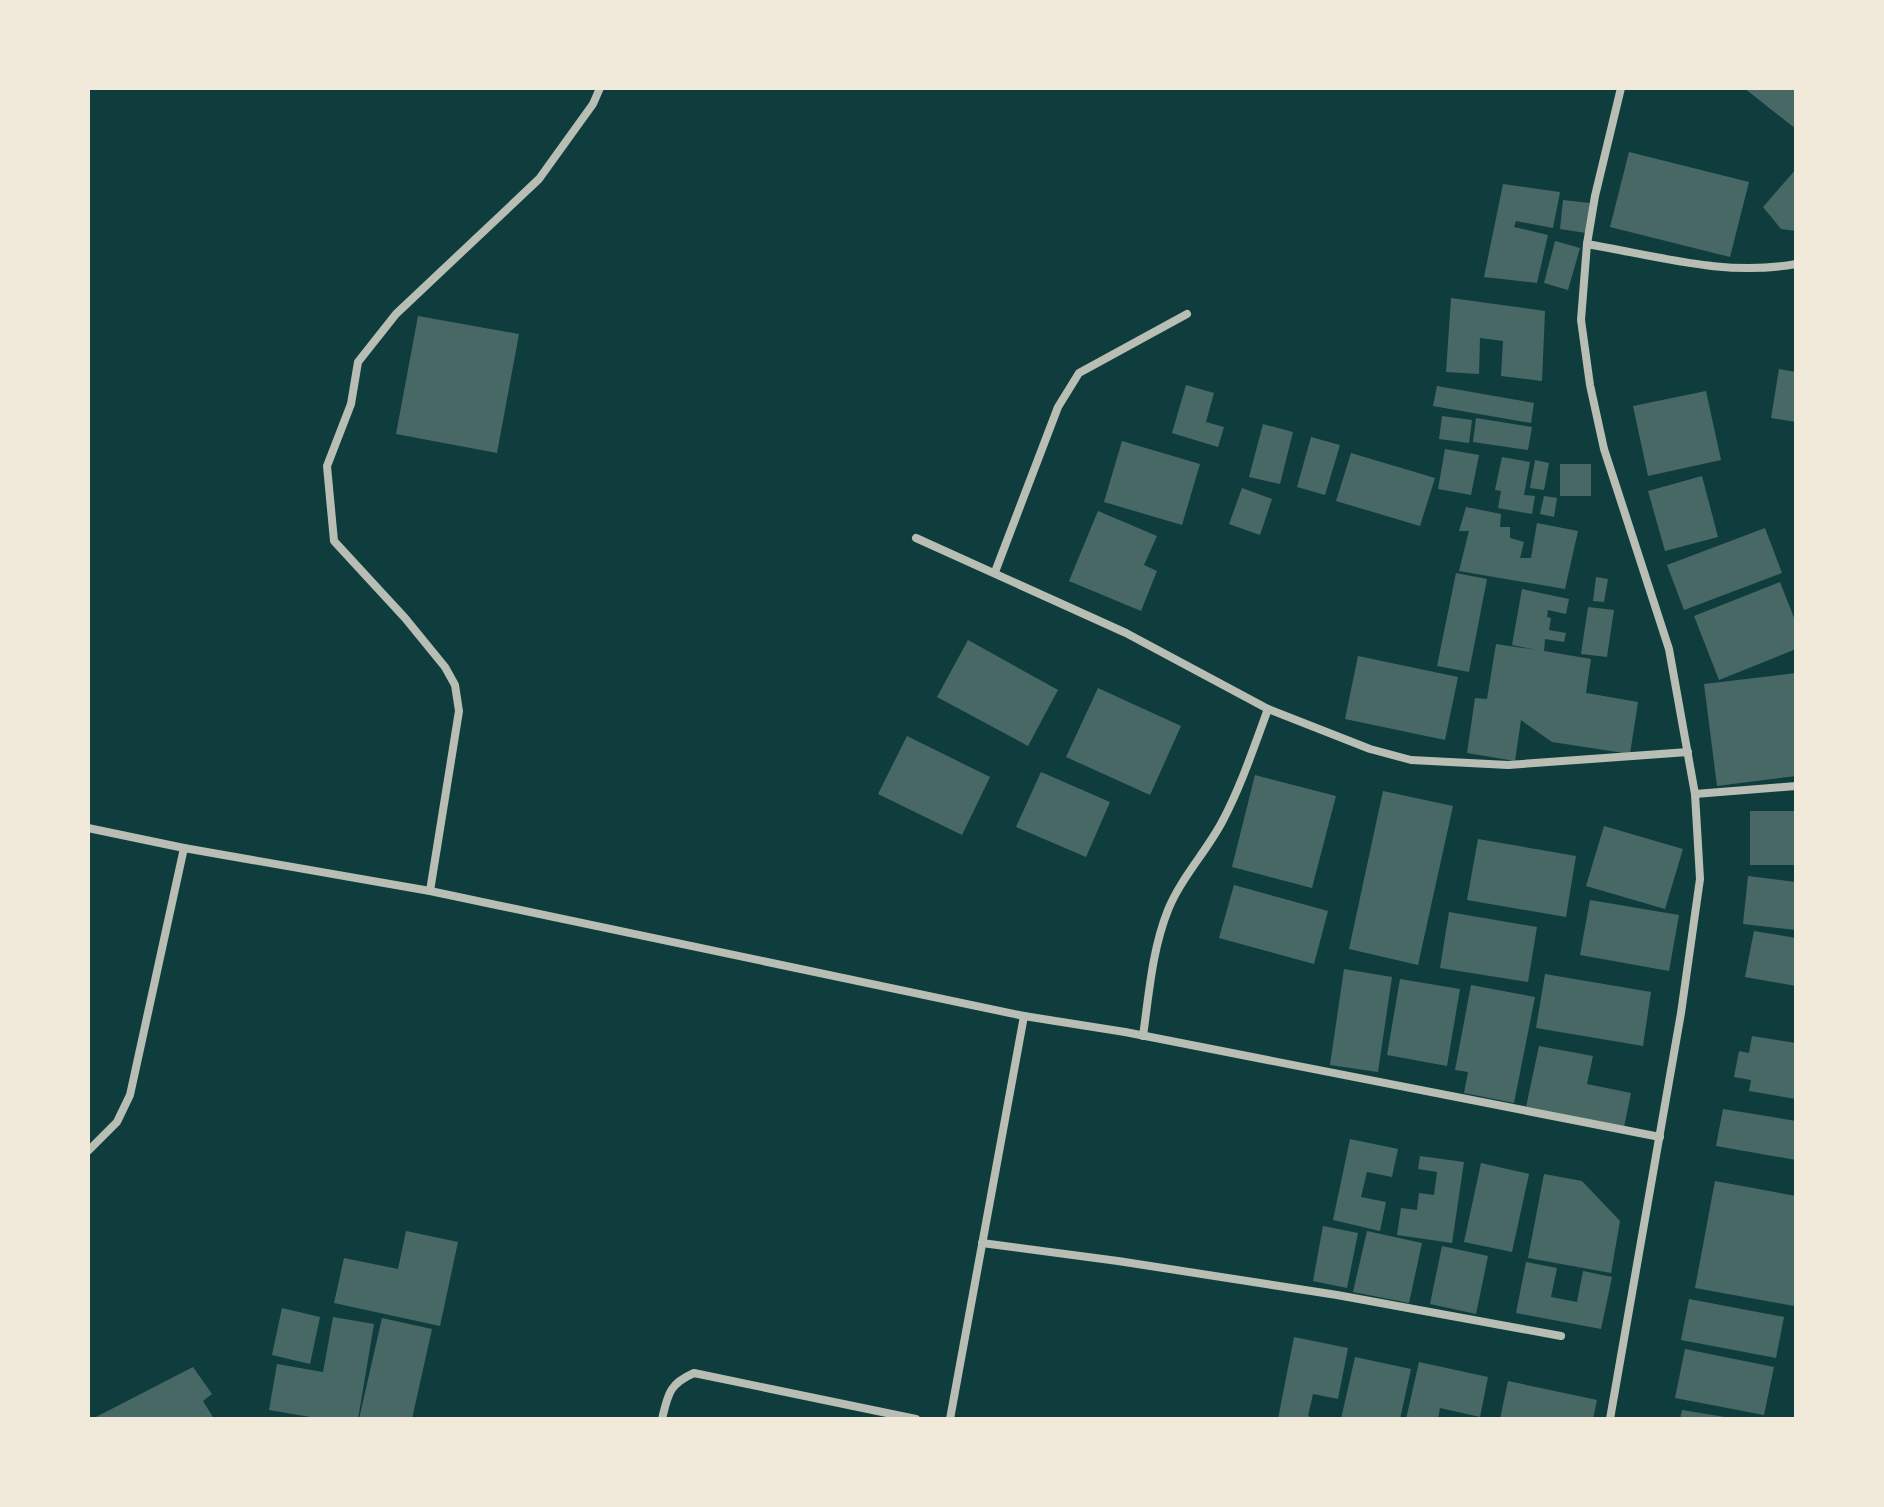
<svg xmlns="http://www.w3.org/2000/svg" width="1884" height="1507" viewBox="0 0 1884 1507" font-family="Barlow,sans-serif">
<rect width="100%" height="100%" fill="#0f3d3e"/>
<g fill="#486865">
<polygon points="1744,88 1796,88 1796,129"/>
<polygon points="1629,152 1749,182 1730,257 1610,227"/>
<polygon points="1796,169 1796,231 1781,229 1763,207"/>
<polygon points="1503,184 1560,192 1553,228 1516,221 1514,227 1548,235 1537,283 1484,277"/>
<polygon points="1563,200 1590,203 1586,233 1560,229"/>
<polygon points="1555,241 1580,248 1568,290 1544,283"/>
<polygon points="1451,298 1545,311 1542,381 1501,376 1503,341 1480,338 1479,374 1446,372"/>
<polygon points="418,316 519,334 497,453 396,434"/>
<polygon points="1779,369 1796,372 1796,422 1771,418"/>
<polygon points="1186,385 1214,393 1206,422 1224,427 1218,447 1172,433"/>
<polygon points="1437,386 1534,403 1531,423 1433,406"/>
<polygon points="1706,391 1721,460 1648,476 1633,406"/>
<polygon points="1442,416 1472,420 1469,443 1439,439"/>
<polygon points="1476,418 1532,427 1528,450 1473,442"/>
<polygon points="1263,424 1293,432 1280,484 1249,477"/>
<polygon points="1311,437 1340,445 1325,495 1297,487"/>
<polygon points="1122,441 1200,464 1182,525 1104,502"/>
<polygon points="1445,449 1479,455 1471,495 1438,489"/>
<polygon points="1351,453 1435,478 1420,526 1336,501"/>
<polygon points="1502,457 1530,462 1524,495 1535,496 1532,514 1498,508 1501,491 1495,490"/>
<polygon points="1535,460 1549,463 1544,490 1530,488"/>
<rect x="1560" y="464" width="31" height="32"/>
<polygon points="1702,476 1718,537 1665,551 1648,491"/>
<polygon points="1242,488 1272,499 1260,535 1229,524"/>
<polygon points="1544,496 1557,498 1554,517 1540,514"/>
<polygon points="1466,507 1501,514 1500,527 1510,527 1510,538 1524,542 1520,558 1531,558 1537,523 1578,531 1565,589 1459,571 1469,531 1459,531"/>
<polygon points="1098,511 1157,536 1144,565 1157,571 1141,611 1069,581"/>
<polygon points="1765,528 1782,573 1684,610 1667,565"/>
<polygon points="1456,573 1487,579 1469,672 1437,666"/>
<polygon points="1596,577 1608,579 1604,602 1593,601"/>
<polygon points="1780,582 1796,623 1796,649 1719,680 1694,616"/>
<polygon points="1522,589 1569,599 1566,614 1548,610 1547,617 1551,618 1549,630 1566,633 1564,642 1545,639 1544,651 1591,659 1586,693 1638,702 1630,754 1552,742 1521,720 1515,761 1467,753 1475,698 1487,699 1496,644 1537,650 1512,645"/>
<polygon points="1588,607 1614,610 1607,657 1581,654"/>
<polygon points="968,640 1058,690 1028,746 937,697"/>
<polygon points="1358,656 1458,677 1445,740 1345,719"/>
<polygon points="1796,673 1796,776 1717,786 1704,684"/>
<polygon points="1098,688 1181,726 1150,795 1066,757"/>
<polygon points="907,736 990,777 962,835 878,794"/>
<polygon points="1041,772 1110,802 1086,857 1016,827"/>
<polygon points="1255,775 1336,796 1312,888 1232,867"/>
<polygon points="1383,791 1453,806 1418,965 1349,949"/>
<rect x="1750" y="811" width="46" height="54"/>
<polygon points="1604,826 1683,849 1665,909 1586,886"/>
<polygon points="1478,839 1576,856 1566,917 1467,900"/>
<polygon points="1748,876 1796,882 1796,930 1743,924"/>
<polygon points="1234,885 1328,911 1314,964 1219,938"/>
<polygon points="1590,900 1679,915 1669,971 1580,955"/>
<polygon points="1449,912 1537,927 1528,982 1440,968"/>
<polygon points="1754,931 1796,938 1796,986 1745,977"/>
<polygon points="1344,969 1392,977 1378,1072 1330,1065"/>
<polygon points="1545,974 1651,992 1643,1046 1536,1028"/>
<polygon points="1400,979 1460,989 1447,1066 1387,1055"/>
<polygon points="1471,985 1535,997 1514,1103 1464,1093 1468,1072 1455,1070"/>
<polygon points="1752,1036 1796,1043 1794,1056 1796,1057 1796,1099 1749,1091 1751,1080 1734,1077 1739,1051 1749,1053"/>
<polygon points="1539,1046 1593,1056 1587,1084 1631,1093 1624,1127 1526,1107"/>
<polygon points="1723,1109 1796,1121 1796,1160 1716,1146"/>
<polygon points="1350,1139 1398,1149 1392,1177 1367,1172 1361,1197 1386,1202 1380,1231 1333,1220"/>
<polygon points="1420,1156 1464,1162 1452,1243 1397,1235 1401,1208 1417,1210 1419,1193 1434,1195 1437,1172 1418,1169"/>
<polygon points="1481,1163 1529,1174 1512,1252 1464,1242"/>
<polygon points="1544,1174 1582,1181 1620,1221 1611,1273 1528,1258"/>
<polygon points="1715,1181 1796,1196 1794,1306 1695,1288"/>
<polygon points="1323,1226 1358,1233 1347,1288 1313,1281"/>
<polygon points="406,1231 458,1242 440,1326 334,1303 344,1258 398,1269"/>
<polygon points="1367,1231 1422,1243 1409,1303 1353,1292"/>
<polygon points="1442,1246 1488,1256 1476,1314 1430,1304"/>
<polygon points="1526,1262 1557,1268 1551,1297 1577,1302 1583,1271 1612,1277 1601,1329 1516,1313"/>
<polygon points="1689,1299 1784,1317 1776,1358 1681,1340"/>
<polygon points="282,1308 320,1317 310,1364 272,1355"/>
<polygon points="333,1317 374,1324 358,1419 322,1419 269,1410 277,1364 323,1372"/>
<polygon points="382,1318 432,1329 412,1419 359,1419"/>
<polygon points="1294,1337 1348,1348 1338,1399 1313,1394 1308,1416 1316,1419 1278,1419"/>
<polygon points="1685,1349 1774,1367 1764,1415 1675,1398"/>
<polygon points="1355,1357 1411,1369 1400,1419 1341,1419"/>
<polygon points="1419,1362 1488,1377 1480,1417 1440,1408 1438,1419 1406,1419"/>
<polygon points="193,1367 212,1394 203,1401 214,1419 92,1419"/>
<polygon points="1508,1381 1597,1400 1593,1419 1500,1419"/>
<polygon points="1682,1410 1725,1417 1725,1419 1680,1419"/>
</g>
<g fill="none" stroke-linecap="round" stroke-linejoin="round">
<g stroke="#b8beb3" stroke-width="8">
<path d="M1587,244C1657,256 1726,277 1796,264"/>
<polyline points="916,538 1126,633 1268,709 1370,749 1411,760 1508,765 1688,752"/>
<polyline points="995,572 1058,407 1079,373 1187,314"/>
<polyline points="1695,794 1796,786"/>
<polyline points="88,828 184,848 430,891 1024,1016 1125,1032 1660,1137"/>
<polyline points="430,891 459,711 455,685 445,667 405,618 334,541 327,466 351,404 358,362 396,314 539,179 593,104 600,88"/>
<path d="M1143,1036C1149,994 1152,950 1168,910C1181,878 1206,852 1222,822C1241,786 1254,747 1268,709"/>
<polyline points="88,1151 117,1122 130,1095 184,848"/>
<polyline points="982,1243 1118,1261 1337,1295 1561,1336"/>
<path d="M662,1419C668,1394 669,1384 694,1373L916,1419"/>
<polyline points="950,1419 1024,1016"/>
<polyline points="1610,1419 1681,1013 1700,879 1695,794 1669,649 1604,449 1590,385 1581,320 1587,244 1595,196 1621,88"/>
</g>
</g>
<rect width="1884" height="1507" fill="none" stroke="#f1e9da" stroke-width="180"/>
</svg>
